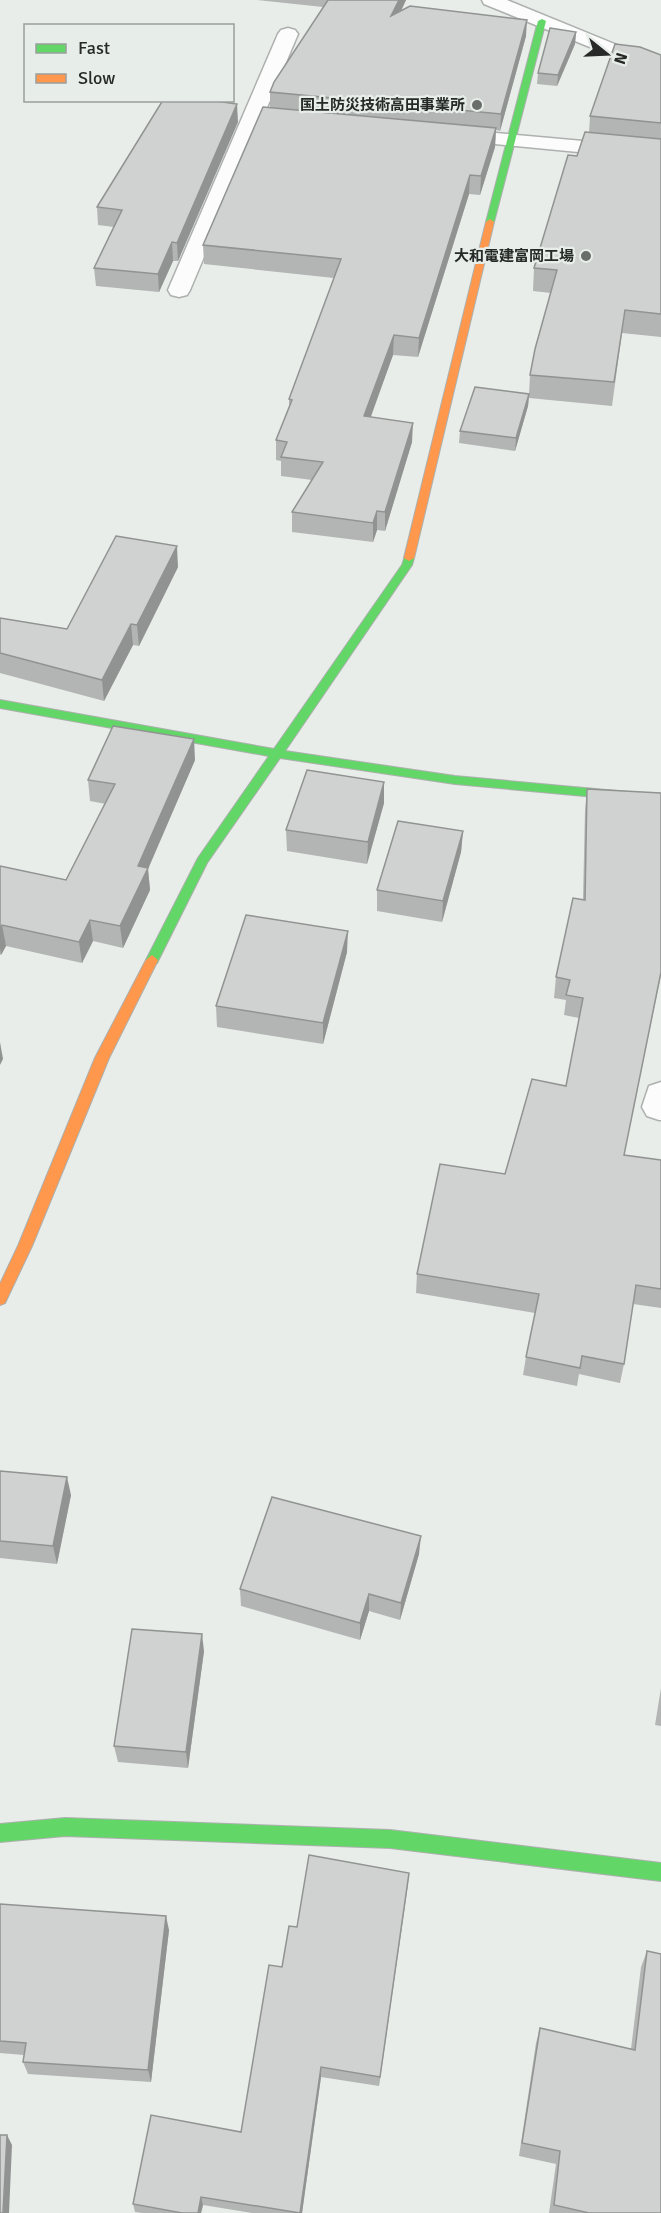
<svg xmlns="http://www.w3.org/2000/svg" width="661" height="2213" viewBox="0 0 661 2213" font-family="Signika,'Noto Sans JP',sans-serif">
<rect width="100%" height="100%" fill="#e8edea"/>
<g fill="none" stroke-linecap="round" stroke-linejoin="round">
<defs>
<g id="street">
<polygon points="482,0 507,0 661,63 661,76 484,4"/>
<polygon points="288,28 295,30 298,34 190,290 187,295 179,297 171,295 168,290 278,34 281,30"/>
<polygon points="451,129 661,148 661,160 444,139 441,135 444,131"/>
<polygon points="661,1082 661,1120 659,1120 647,1116 642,1107 649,1086"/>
</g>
<g id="fast">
<polygon points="542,19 546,21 494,222 487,224 486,222 538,21"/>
<polygon points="409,555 414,558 412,565 285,751 455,776 661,795 661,803 455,784 280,758 207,863 157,963 147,963 146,960 198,858 269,756 0,708 0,700 274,749 402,565 405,556"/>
<polygon points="65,1818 390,1830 661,1863 661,1881 390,1848 65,1836 0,1842 0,1824"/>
</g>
<g id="slow">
<polygon points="490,219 494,222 414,558 409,561 404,558 486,222"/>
<polygon points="152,955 158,960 109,1058 32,1246 5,1303 0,1305 0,1284 18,1246 95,1058 146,960"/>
</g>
</defs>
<use href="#street" stroke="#adb0ae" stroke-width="3"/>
<use href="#fast" stroke="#adb0ae" stroke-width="2"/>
<use href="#slow" stroke="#adb0ae" stroke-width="2"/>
<use href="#street" fill="#fcfcfc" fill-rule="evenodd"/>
<use href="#fast" fill="#63d668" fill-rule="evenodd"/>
<use href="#slow" fill="#ff974d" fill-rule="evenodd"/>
</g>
<g fill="#b2b5b3">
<polygon points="257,0 406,0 401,11 526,36 500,131 496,130 495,147 480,195 469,194 418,357 393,355 370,417 412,442 385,531 377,530 373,542 292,532 292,512 312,480 281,476 281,461 276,460 276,440 289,407 289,399 334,278 204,264 203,245 270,108 270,92 323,7"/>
<polygon points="576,32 575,44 557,86 537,84 538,73"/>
<polygon points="661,55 661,337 622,333 612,406 529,398 528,406 515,451 459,443 460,431 529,394 530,375 551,293 533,291 534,268 577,156 589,133 590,116"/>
<polygon points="238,122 178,261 173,261 159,292 96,286 94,268 114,227 98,225 97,207"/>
<polygon points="178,567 139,646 133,645 104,701 0,673 0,618 67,629"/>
<polygon points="195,760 148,869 150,890 123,948 93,941 82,963 6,946 1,955 0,954 0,866 66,880 106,804 90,801 88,780"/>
<polygon points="384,782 384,803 367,864 287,851 286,830"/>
<polygon points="587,789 661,975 624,1155 661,1160 661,1308 633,1304 624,1364 620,1383 579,1374 577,1386 523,1375 526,1357 535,1313 416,1293 417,1274 505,1174 566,1086 579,1018 564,1015 566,1000 554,998 556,977 583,899 585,810"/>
<polygon points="463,831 461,852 442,922 377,911 377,890"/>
<polygon points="347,952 323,1044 217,1027 216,1006"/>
<polygon points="0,1471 71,1495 57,1564 0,1558"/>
<polygon points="419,1554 400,1620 369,1611 360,1640 241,1606 240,1589"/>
<polygon points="204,1651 188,1768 118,1762 114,1746"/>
<polygon points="661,1688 661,1726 655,1725"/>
<polygon points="409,1873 379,2086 321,2077 302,2213 252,2213 203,2205 201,2213 142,2213 135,2212 133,2204 241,2132 282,1967 297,1927"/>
<polygon points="0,1904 169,1930 151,2082 28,2074 23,2062 24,2055 0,2053"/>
<polygon points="647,1951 661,2213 549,2213 556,2164 519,2156 536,2043 540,2028 631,2049 641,1967"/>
</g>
<g fill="#919392">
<polygon points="399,0 406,0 391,32 391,16"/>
<polygon points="527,20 526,36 500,131 501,114"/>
<polygon points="576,32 575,44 557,86 558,75"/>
<polygon points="237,104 238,122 178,261 177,243"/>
<polygon points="496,128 495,147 480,195 481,176"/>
<polygon points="470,175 469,194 418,357 419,338"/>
<polygon points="172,242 173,261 159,292 158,274"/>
<polygon points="394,335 393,355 364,436 364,416"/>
<polygon points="529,394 528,406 515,451 516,438"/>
<polygon points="413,423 412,442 385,531 385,512"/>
<polygon points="377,511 377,530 373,542 373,523"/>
<polygon points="177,546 178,567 139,646 137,625"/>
<polygon points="131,624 133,645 104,701 102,680"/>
<polygon points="194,739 195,760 148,869 150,890 123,948 120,926 138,866"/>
<polygon points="384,782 384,803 367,864 368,842"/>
<polygon points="463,831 461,852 442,922 443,901"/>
<polygon points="90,920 93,941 82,963 79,942"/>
<polygon points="2,925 6,946 1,955 0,948 0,929"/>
<polygon points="348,931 347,952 323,1044 323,1023"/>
<polygon points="0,1042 3,1059 0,1065"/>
<polygon points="67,1477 71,1495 57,1564 53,1546"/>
<polygon points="421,1536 419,1554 400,1620 401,1603"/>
<polygon points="369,1594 369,1611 360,1640 360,1623"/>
<polygon points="202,1634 204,1651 188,1768 186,1752"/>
<polygon points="409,1873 408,1884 379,2086 380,2077"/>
<polygon points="166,1916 169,1930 151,2082 148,2070"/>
<polygon points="321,2067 321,2077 302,2213 300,2213"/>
<polygon points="7,2135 12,2145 9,2213 3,2213"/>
<polygon points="201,2197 203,2205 201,2213 198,2213"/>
</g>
<g fill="#cfd2d0" stroke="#919392" stroke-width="1.5">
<polygon points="328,0 399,0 391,16 410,6 527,20 501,114 270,92 274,82"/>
<polygon points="550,28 576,32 558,75 538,73"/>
<polygon points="615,44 640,47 661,55 661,123 590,116"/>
<polygon points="163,100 208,100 237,104 177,243 172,242 158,274 94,268 122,210 97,207"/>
<polygon points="263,107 496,128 481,176 470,175 419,338 394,335 364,416 413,423 385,512 377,511 373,523 292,512 323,462 281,457 287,442 276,440 292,400 289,399 341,259 203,245"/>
<polygon points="585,132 661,139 661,314 625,310 614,382 530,375 535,349 557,270 534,268 568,155 577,156"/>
<polygon points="475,387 529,394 516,438 460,431"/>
<polygon points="116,536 177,546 137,625 131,624 102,680 0,653 0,618 67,629"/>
<polygon points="113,726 194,739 138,866 148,868 120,926 90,920 79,942 2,925 0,929 0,866 66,880 115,784 88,780"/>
<polygon points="307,770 384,782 368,842 286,830"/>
<polygon points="587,789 661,793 661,972 624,1155 661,1160 661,1289 636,1285 624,1364 582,1356 580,1368 526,1357 539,1294 417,1274 440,1164 505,1174 532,1079 566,1086 583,998 566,995 570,980 556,977 573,898 585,900"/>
<polygon points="398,821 463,831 443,901 377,890"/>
<polygon points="246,915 348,931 323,1023 216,1006"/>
<polygon points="0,1471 67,1477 53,1546 0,1541"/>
<polygon points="272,1497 421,1536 401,1603 369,1594 360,1623 240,1589"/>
<polygon points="132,1629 202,1634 186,1752 114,1746"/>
<polygon points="309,1855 409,1873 380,2077 321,2067 300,2213 201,2197 198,2213 182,2213 133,2204 151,2115 241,2132 269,1965 282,1967 289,1926 297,1927"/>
<polygon points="0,1904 166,1916 148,2070 23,2062 26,2043 0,2041"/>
<polygon points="647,1951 661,1954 661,2213 589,2213 554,2205 560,2151 522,2143 540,2028 635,2050"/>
<polygon points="0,2135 7,2135 3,2213 0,2213"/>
</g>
<g fill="#6a6e6b" stroke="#e7eeea" stroke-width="2">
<circle cx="477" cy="105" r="6"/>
<circle cx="586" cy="256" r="6"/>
</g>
<g text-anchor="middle" stroke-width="4.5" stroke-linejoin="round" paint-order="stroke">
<g font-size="15" font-weight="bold" fill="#262927" stroke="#e7eeea" text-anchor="end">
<text x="465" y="110">国土防災技術高田事業所</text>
<text x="574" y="261">大和電建富岡工場</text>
</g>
</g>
<rect x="24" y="24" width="210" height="78" fill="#e7eeea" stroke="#9a9f9c" stroke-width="1.5"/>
<rect x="36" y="44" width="30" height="9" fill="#63d668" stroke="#9a9f9c" stroke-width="1.5"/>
<text x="78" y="54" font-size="18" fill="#262927">Fast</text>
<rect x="36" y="74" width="30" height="9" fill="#ff974d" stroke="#9a9f9c" stroke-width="1.5"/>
<text x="78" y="84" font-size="18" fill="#262927">Slow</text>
<g transform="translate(607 54) rotate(108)" stroke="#e7eeea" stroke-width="4.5" paint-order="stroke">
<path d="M0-4.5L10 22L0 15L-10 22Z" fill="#262927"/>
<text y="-9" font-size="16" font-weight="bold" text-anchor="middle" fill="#262927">N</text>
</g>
</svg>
